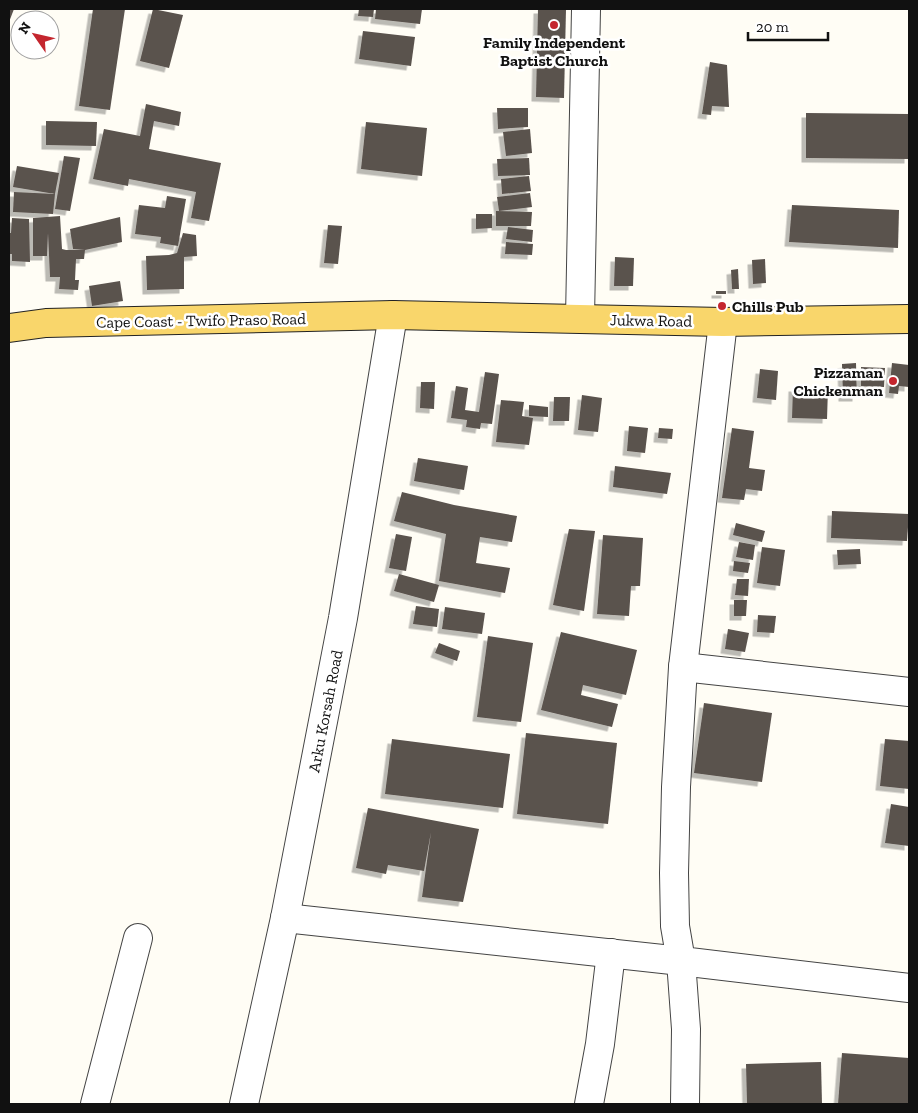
<svg xmlns="http://www.w3.org/2000/svg" width="918" height="1113" viewBox="0 0 918 1113" font-family="'Zilla Slab',serif">
<defs>
<filter id="shadow"><feDropShadow dx="-4.5" dy="4.5" stdDeviation="0" flood-color="#0004"/></filter>
</defs>
<rect width="100%" height="100%" fill="#fffdf5"/>
<g fill="#5a524d" filter="url(#shadow)">
<polygon points="9,9 14,9 9,22"/>
<polygon points="93,9 125,9 110,110 79,106"/>
<polygon points="153,9 183,15 169,68 140,61"/>
<polygon points="359,9 374,9 373,17 358,16"/>
<polygon points="376,9 422,9 420,24 375,19"/>
<polygon points="538,9 566,9 564,98 536,97"/>
<polygon points="363,31 415,37 411,66 359,59"/>
<polygon points="710,62 727,65 729,107 712,106 711,115 702,114"/>
<polygon points="146,104 181,112 179,126 154,121 149,149 221,163 209,221 191,218 196,192 129,179 128,186 93,179 104,129 140,136"/>
<polygon points="497,108 528,108 528,127 498,129"/>
<polygon points="806,113 909,114 909,159 806,158"/>
<polygon points="46,121 97,122 96,146 46,145"/>
<polygon points="366,122 427,128 422,176 361,169"/>
<polygon points="530,129 532,153 506,156 503,132"/>
<polygon points="64,156 80,158 70,211 55,209"/>
<polygon points="529,158 530,175 498,176 497,159"/>
<polygon points="17,166 59,173 55,194 13,187"/>
<polygon points="529,176 531,191 502,194 501,179"/>
<polygon points="14,192 55,194 53,214 13,212"/>
<polygon points="530,193 532,207 499,211 497,197"/>
<polygon points="167,196 186,199 178,246 160,243 161,237 135,234 139,205 165,208"/>
<polygon points="792,205 899,210 898,248 789,242"/>
<polygon points="496,211 532,212 531,226 496,226"/>
<polygon points="476,214 492,214 492,228 476,229"/>
<polygon points="60,216 62,249 66,250 85,250 73,249 70,229 120,217 122,242 85,250 84,259 76,259 75,280 79,280 78,290 59,289 60,277 50,277 48,233 47,256 33,256 33,218"/>
<polygon points="12,218 29,219 30,262 12,261 12,254 9,254 9,233 11,233"/>
<polygon points="328,225 342,226 338,264 324,263"/>
<polygon points="508,227 533,230 532,242 506,239"/>
<polygon points="183,233 196,235 197,256 184,257 184,289 147,290 146,256 169,255 177,253"/>
<polygon points="506,242 533,244 532,255 505,254"/>
<polygon points="615,257 634,258 633,286 614,286"/>
<polygon points="765,259 766,283 753,284 752,260"/>
<polygon points="738,269 739,289 732,289 731,270"/>
<polygon points="120,281 123,301 92,306 89,286"/>
<rect x="716" y="291" width="10" height="3"/>
<polygon points="856,363 857,397 843,397 842,364"/>
<polygon points="892,363 909,365 909,387 899,386 898,394 889,393"/>
<polygon points="861,367 885,368 884,387 861,386"/>
<polygon points="760,369 778,371 776,400 757,398"/>
<polygon points="485,372 499,374 492,424 481,423 480,429 466,427 467,420 451,418 456,386 468,388 465,410 479,412"/>
<polygon points="421,382 435,382 434,409 420,408"/>
<polygon points="793,387 828,388 827,419 792,418"/>
<polygon points="582,395 602,398 598,432 578,430"/>
<polygon points="554,397 570,397 569,421 553,421"/>
<polygon points="501,400 524,402 522,416 533,418 529,445 496,442"/>
<polygon points="529,405 548,407 548,417 529,416"/>
<polygon points="629,426 648,428 645,453 627,451"/>
<polygon points="659,428 673,429 672,439 658,438"/>
<polygon points="732,428 754,431 749,468 765,470 762,491 746,489 744,500 722,498"/>
<polygon points="418,458 468,466 464,490 414,481"/>
<polygon points="615,466 671,473 667,494 613,487"/>
<polygon points="402,492 454,505 517,516 512,542 480,537 476,563 510,568 505,593 439,581 446,534 394,521"/>
<polygon points="832,511 909,514 907,541 831,538"/>
<polygon points="736,523 765,531 762,542 733,535"/>
<polygon points="569,529 595,531 584,611 553,605"/>
<polygon points="396,534 412,537 406,571 389,568"/>
<polygon points="603,535 643,538 640,586 631,586 629,616 597,614"/>
<polygon points="739,542 755,545 753,560 736,557"/>
<polygon points="762,547 785,550 780,586 757,583"/>
<polygon points="860,549 861,564 838,565 837,550"/>
<polygon points="734,561 750,563 748,573 733,571"/>
<polygon points="399,574 439,585 434,602 394,591"/>
<polygon points="737,579 749,579 748,596 735,595"/>
<polygon points="734,600 747,600 746,616 734,616"/>
<polygon points="416,606 439,609 437,627 413,624"/>
<polygon points="445,607 485,613 482,634 442,629"/>
<polygon points="758,615 776,616 774,633 757,632"/>
<polygon points="728,629 749,633 745,652 725,649"/>
<polygon points="561,632 637,650 626,695 583,685 581,695 618,704 612,727 541,710"/>
<polygon points="488,636 533,643 521,722 477,717"/>
<polygon points="439,643 460,651 457,661 435,653"/>
<polygon points="704,703 772,713 762,782 694,773"/>
<polygon points="526,733 617,743 608,824 517,814"/>
<polygon points="392,739 510,754 503,808 385,794"/>
<polygon points="885,739 909,741 909,789 880,786"/>
<polygon points="891,804 909,807 909,846 885,843"/>
<polygon points="368,808 479,829 463,902 422,897 431,832 424,871 388,865 386,874 356,868"/>
<polygon points="842,1053 909,1058 909,1104 838,1104"/>
<polygon points="821,1062 822,1104 747,1104 746,1064"/>
</g>
<g fill="none" stroke-linecap="round" stroke-linejoin="round">
<defs>
<g id="minor">
<polyline points="580,318 586,9"/>
<polyline points="723,322 683,667 676,787 674,873 675,926 681,961 909,988"/>
<polyline points="683,667 909,692"/>
<polyline points="285,918 681,961 686,1029 685,1104"/>
<polyline points="95,1104 138,938"/>
<polyline points="244,1104 285,918 343,618 393,315"/>
<polyline points="589,1104 600,1044 611,953"/>
</g>
<polyline id="major" points="9,328 46,323 393,315 723,322 909,319"/>
</defs>
<use href="#minor" stroke="#444" stroke-width="30"/>
<use href="#major" stroke="#222" stroke-width="30"/>
<use href="#minor" stroke="#fff" stroke-width="28"/>
<use href="#major" stroke="#f9d66b" stroke-width="28"/>
</g>
<g fill="#c4262e" stroke="#fff" stroke-width="2">
<circle cx="554" cy="25" r="5"/>
<circle cx="722" cy="306" r="5"/>
<circle cx="893" cy="381" r="5"/>
</g>
<g text-anchor="middle" stroke-width="5" stroke-linejoin="round" paint-order="stroke">
<g font-size="16" font-weight="bold" fill="#111" stroke="#fff">
<text x="554" y="48">Family Independent<tspan x="554" dy="18">Baptist Church</tspan></text>
<text x="732" y="312" text-anchor="start">Chills Pub</text>
<text x="883" y="378" text-anchor="end">Pizzaman<tspan x="883" dy="18">Chickenman</tspan></text>
</g>
<g font-size="16" fill="#111" stroke="#fff">
<text transform="translate(201 320) rotate(-1)" y="6">Cape Coast - Twifo Praso Road</text>
<text transform="translate(651 320) rotate(1)" y="6">Jukwa Road</text>
<text transform="translate(325 711) rotate(-79)" y="6">Arku Korsah Road</text>
</g>
</g>
<rect width="918" height="1113" fill="none" stroke="#111111" stroke-width="20"/>
<g transform="translate(35 35) rotate(304)"><circle r="24" fill="#ffffff" stroke="#a0a0a0"/>
<path d="M0-4L9 19L0 12L-9 19Z" fill="#c4262e"/>
<text y="-8" font-size="14" font-weight="bold" text-anchor="middle" fill="#111111">N</text>
</g>
<path d="M748 32v8h80v-8" fill="none" stroke="#111111" stroke-width="2.5"/>
<text x="756" y="32" font-size="15" fill="#111111" stroke="#ffffff" stroke-width="4" paint-order="stroke">20 m</text>
</svg>
